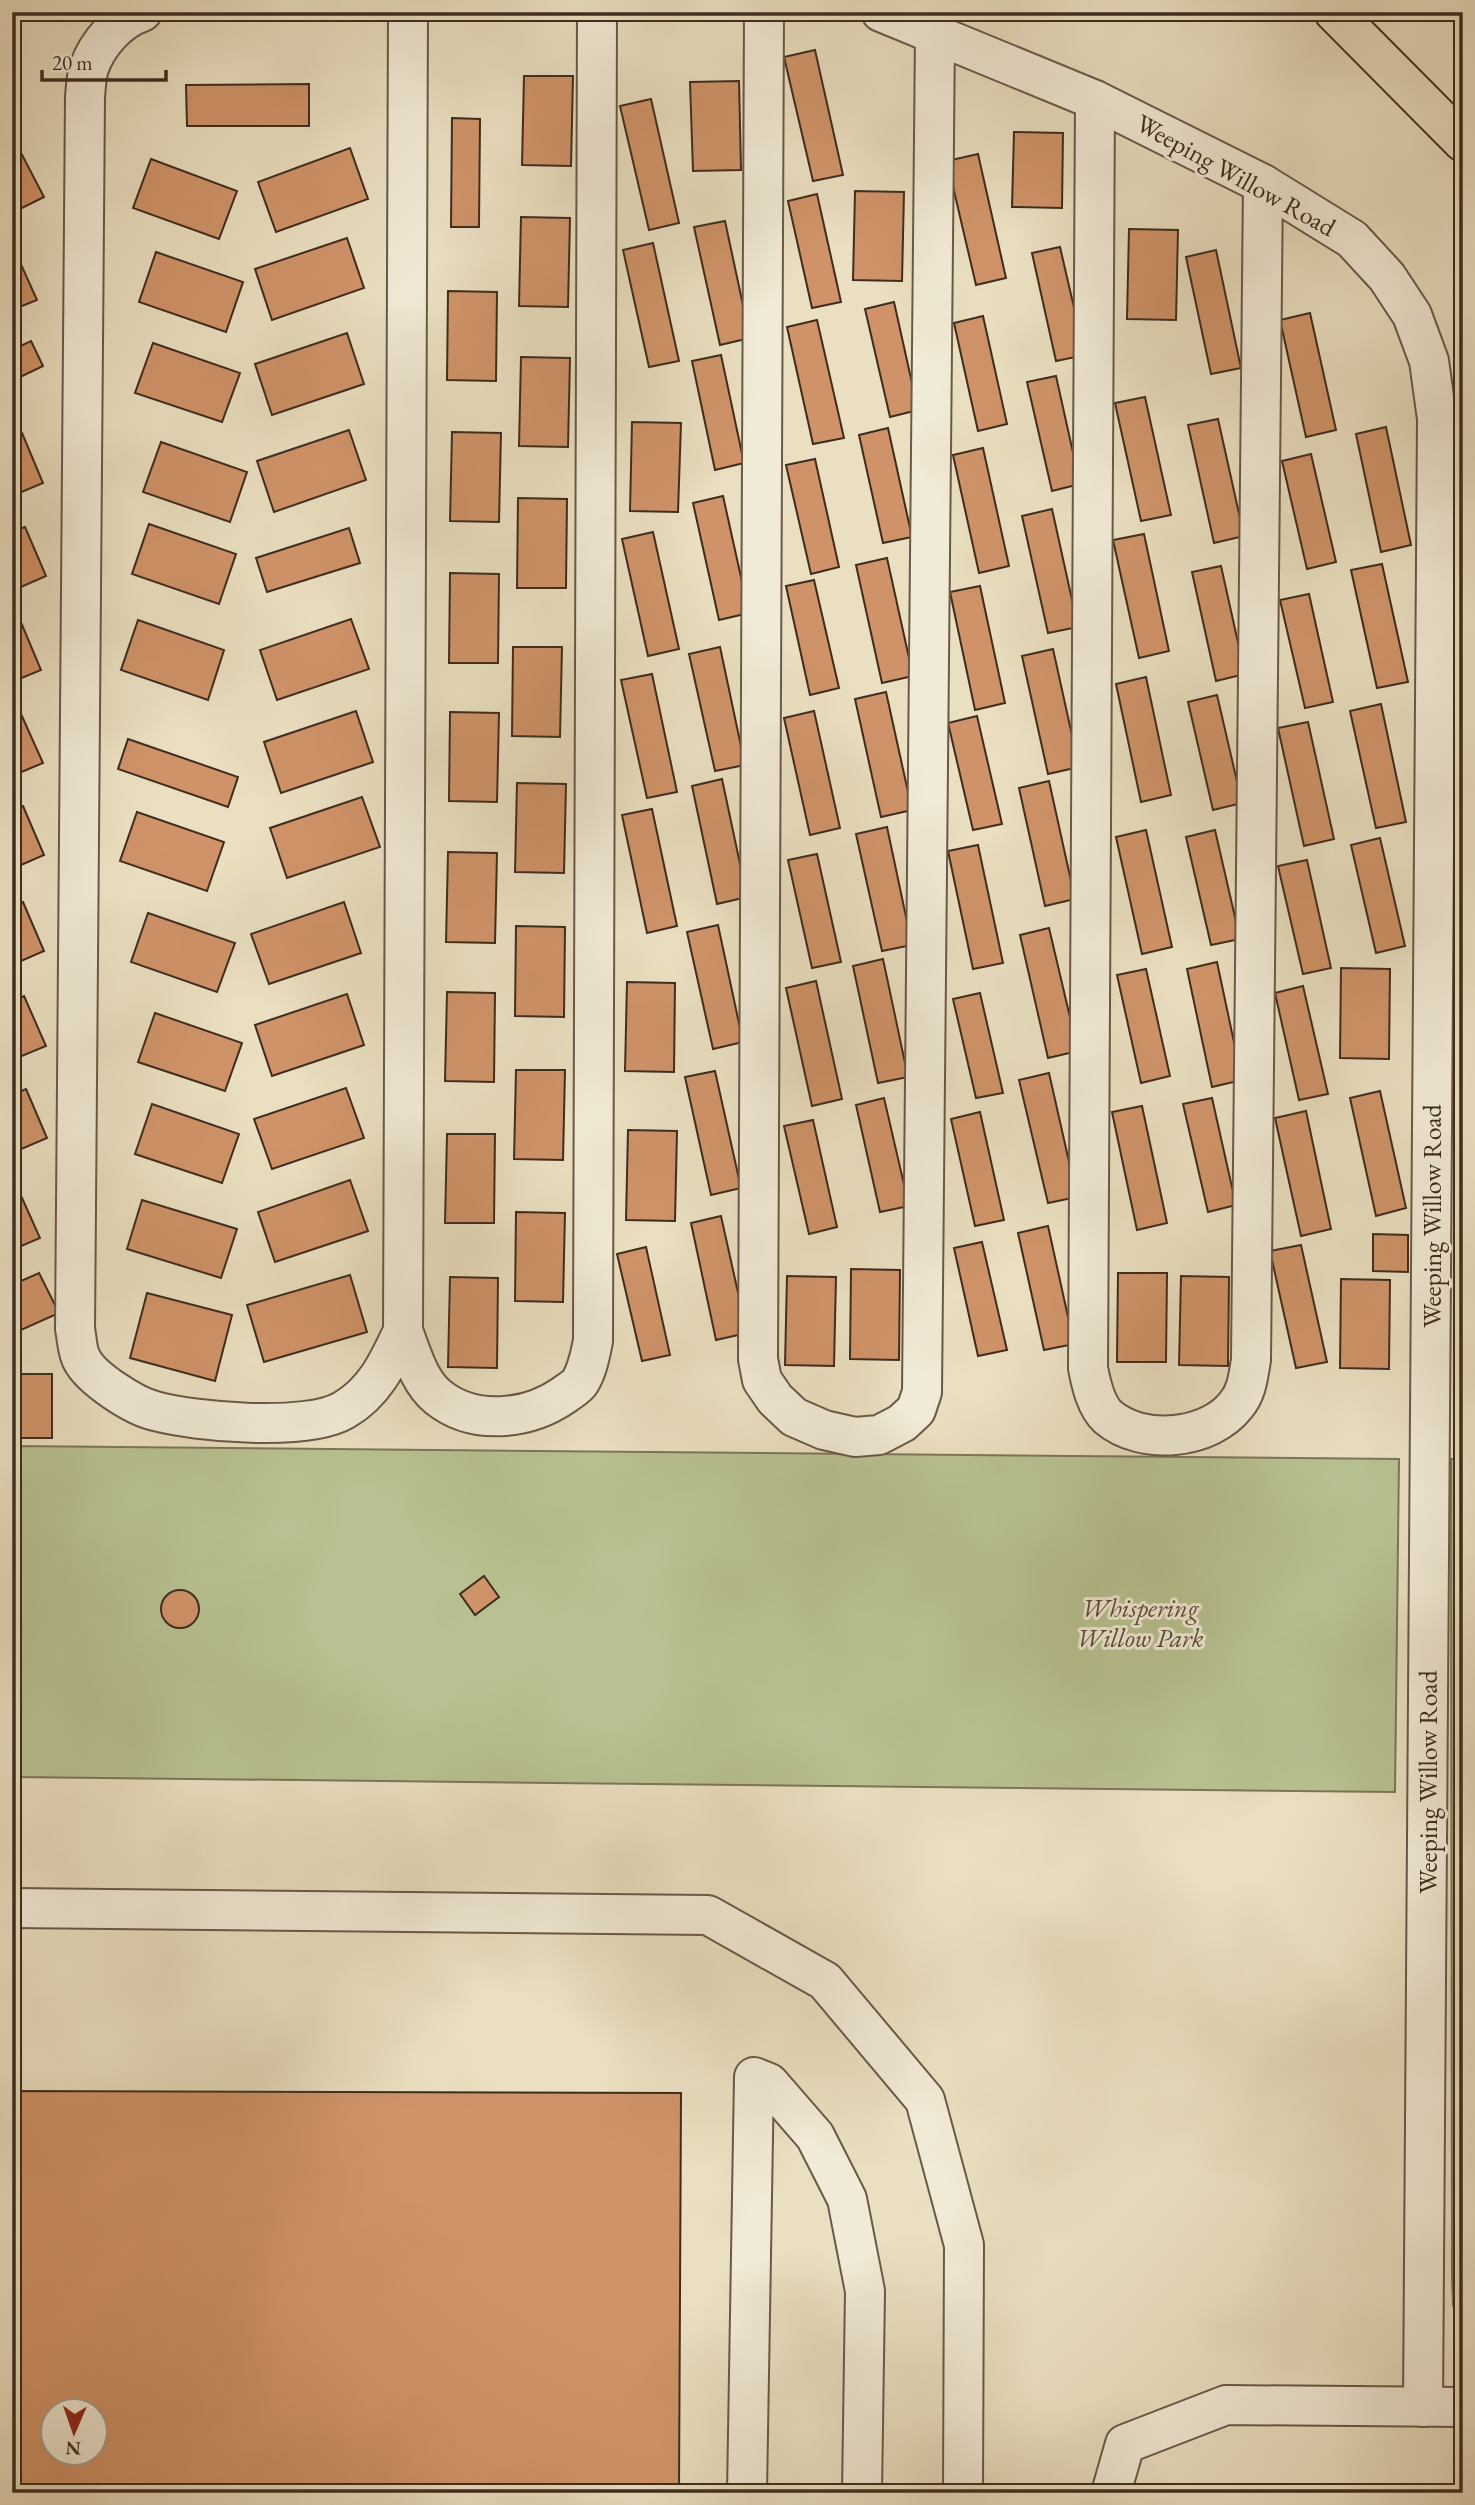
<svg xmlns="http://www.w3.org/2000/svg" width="1475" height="2505" viewBox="0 0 1475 2505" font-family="'EB Garamond',serif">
<rect width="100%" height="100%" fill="#eadfc0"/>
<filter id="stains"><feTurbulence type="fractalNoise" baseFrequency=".00286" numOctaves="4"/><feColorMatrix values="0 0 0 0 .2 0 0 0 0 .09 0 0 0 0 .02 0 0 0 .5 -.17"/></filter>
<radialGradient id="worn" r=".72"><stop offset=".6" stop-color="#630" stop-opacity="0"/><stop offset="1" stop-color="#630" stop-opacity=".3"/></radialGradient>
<g fill="#b8c191" stroke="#7b7658" stroke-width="2">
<polygon points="12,1446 1399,1459 1395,1792 12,1777"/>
<polygon points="1451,1459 1463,1459 1463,2325 1453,2306 1452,2278"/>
</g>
<g fill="#d09369" stroke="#3e2c1f" stroke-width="2" fill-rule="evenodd">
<polygon points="815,50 843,175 813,181 784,57"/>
<polygon points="524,76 573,76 571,166 522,165"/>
<polygon points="739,81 741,170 693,171 690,82"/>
<polygon points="309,84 309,126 187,126 186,85"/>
<polygon points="651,99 679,223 649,230 620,106"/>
<polygon points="452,118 480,119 479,227 451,227"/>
<polygon points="1014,132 1063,133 1062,208 1012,207"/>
<polygon points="350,148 368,199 276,232 258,182"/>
<polygon points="19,149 44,197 12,213 12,152"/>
<polygon points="978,154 1006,278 976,285 947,161"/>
<polygon points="151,159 237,191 219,239 133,208"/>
<polygon points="855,191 904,192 902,281 853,280"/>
<polygon points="817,194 841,302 812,308 788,201"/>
<polygon points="521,217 570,218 568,307 519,306"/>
<polygon points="725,221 750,338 720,345 694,227"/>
<polygon points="1129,229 1178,230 1176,320 1127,319"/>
<polygon points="347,238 364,288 272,320 255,269"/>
<polygon points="653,243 679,361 649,367 623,250"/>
<polygon points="1060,247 1085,355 1056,361 1032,253"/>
<polygon points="1216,250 1241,368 1211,374 1186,257"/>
<polygon points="15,251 37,300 12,310 12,252"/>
<polygon points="156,252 243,282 226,332 139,302"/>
<polygon points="448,291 497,292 496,381 447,380"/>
<polygon points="894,302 918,410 890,417 865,309"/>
<polygon points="1310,313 1336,430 1306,437 1280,320"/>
<polygon points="983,316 1007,424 978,431 954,323"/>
<polygon points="817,320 844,438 813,444 787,327"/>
<polygon points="347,333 364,384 272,415 255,364"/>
<polygon points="31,341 43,366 12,381 12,350"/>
<polygon points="153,343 240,373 222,422 135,393"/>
<polygon points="721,355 744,463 715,470 692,361"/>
<polygon points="521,357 570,358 568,447 519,446"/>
<polygon points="1056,376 1080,484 1052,491 1027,382"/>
<polygon points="1145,397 1171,515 1141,521 1115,403"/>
<polygon points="1218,419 1244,536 1214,543 1188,425"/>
<polygon points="632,422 681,423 678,512 630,511"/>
<polygon points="1386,427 1411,545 1381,552 1356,434"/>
<polygon points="888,428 912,537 883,543 859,435"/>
<polygon points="349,430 366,480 274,512 257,461"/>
<polygon points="452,432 501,433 499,522 450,521"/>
<polygon points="22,433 43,483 12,496 12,437"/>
<polygon points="161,442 247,472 230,522 143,492"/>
<polygon points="983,448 1009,566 979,573 953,455"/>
<polygon points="1311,454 1336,562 1307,569 1282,461"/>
<polygon points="815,459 839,567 811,574 786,465"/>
<polygon points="723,496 749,613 719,620 693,503"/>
<polygon points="518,498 567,499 566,588 517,588"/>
<polygon points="1052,509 1078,627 1048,633 1022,516"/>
<polygon points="149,524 236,554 219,604 132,574"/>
<polygon points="25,527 46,576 12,591 12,532"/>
<polygon points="349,528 360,563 267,592 256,558"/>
<polygon points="653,532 679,649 648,656 622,539"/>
<polygon points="1144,534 1169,651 1139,658 1113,540"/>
<polygon points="887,558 913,676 882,683 856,565"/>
<polygon points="1382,564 1408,682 1377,688 1351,570"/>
<polygon points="1221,566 1245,674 1216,681 1192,572"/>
<polygon points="450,573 499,574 498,663 449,663"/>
<polygon points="814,580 839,688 810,695 786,586"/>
<polygon points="980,586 1005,703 975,710 950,592"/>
<polygon points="1309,594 1333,702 1305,708 1280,600"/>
<polygon points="351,619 369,669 277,700 260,650"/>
<polygon points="20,620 41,670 12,682 12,624"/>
<polygon points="138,620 224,650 208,700 121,670"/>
<polygon points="513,647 562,647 560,737 512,736"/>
<polygon points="720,647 745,765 715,771 689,654"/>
<polygon points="1053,649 1079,767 1048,774 1022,656"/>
<polygon points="652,674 677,792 647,798 621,680"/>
<polygon points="1146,677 1171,795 1141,802 1116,684"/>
<polygon points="886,692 912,810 881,817 855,699"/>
<polygon points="1217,695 1242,803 1213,810 1188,702"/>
<polygon points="1381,704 1406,822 1376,828 1350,711"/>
<polygon points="356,711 373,762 281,793 264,742"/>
<polygon points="814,711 840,828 810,835 784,718"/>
<polygon points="450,712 499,713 497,802 449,801"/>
<polygon points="21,714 43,763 12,776 12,718"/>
<polygon points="977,716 1002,824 973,830 948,723"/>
<polygon points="1308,722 1334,839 1304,846 1278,728"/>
<polygon points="128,739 238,777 228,807 118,769"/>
<polygon points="722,779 747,897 717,904 692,786"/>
<polygon points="1049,781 1075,899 1045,906 1019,788"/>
<polygon points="517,783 566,784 564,873 515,872"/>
<polygon points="362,797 380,847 287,878 270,828"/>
<polygon points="23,806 44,855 12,869 12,810"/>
<polygon points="652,809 677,926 647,933 622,815"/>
<polygon points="137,812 224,842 207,891 120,861"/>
<polygon points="887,827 912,945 882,951 856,834"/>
<polygon points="1146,830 1172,947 1142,954 1116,837"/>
<polygon points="1215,830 1240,939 1211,945 1186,837"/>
<polygon points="1380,838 1405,946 1376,953 1351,845"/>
<polygon points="978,845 1003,963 973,969 948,851"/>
<polygon points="448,852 497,853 495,943 446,942"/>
<polygon points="817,854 841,962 812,968 788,860"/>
<polygon points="1307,860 1331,968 1303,974 1278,866"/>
<polygon points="23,902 44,951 12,965 12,907"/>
<polygon points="344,902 361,953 269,984 251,934"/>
<polygon points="148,913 235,943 217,992 131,962"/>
<polygon points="718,925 743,1042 713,1049 687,932"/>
<polygon points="516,926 565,927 564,1017 515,1016"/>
<polygon points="1049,928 1078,1051 1048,1058 1020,935"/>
<polygon points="883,959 908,1077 878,1083 853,966"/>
<polygon points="1217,962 1242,1080 1212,1087 1187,969"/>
<polygon points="1341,968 1390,969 1389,1059 1340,1058"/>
<polygon points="1146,969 1170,1076 1141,1083 1117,975"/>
<polygon points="816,981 842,1099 812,1106 786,988"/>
<polygon points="627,982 675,983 674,1072 625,1071"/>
<polygon points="1303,986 1328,1094 1299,1100 1275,993"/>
<polygon points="447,992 495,993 494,1082 445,1081"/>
<polygon points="980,993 1003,1093 976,1098 953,999"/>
<polygon points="347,994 364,1045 272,1076 255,1025"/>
<polygon points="24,996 46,1046 12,1060 12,1002"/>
<polygon points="155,1013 242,1043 225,1091 138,1062"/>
<polygon points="516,1070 565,1070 563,1160 514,1159"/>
<polygon points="715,1071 741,1188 711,1195 685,1077"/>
<polygon points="1049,1073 1077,1197 1048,1203 1019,1080"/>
<polygon points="346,1088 364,1138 272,1169 254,1119"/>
<polygon points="26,1089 47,1138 12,1153 12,1095"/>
<polygon points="1380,1091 1406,1208 1376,1216 1350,1098"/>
<polygon points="884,1098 909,1206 880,1212 856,1105"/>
<polygon points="1212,1098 1236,1205 1208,1212 1183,1104"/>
<polygon points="152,1104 239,1134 222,1183 135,1154"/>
<polygon points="1142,1106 1167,1223 1137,1230 1112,1112"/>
<polygon points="1306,1111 1331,1229 1301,1236 1275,1118"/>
<polygon points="980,1112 1004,1220 975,1226 951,1119"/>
<polygon points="813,1120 837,1227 809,1234 784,1126"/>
<polygon points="628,1130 677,1131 675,1221 626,1220"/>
<polygon points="447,1134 495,1134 494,1223 445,1223"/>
<polygon points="350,1180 368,1231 275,1262 258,1212"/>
<polygon points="18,1189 40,1238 12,1250 12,1191"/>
<polygon points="142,1200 237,1229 221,1278 127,1249"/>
<polygon points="516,1212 565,1213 563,1302 515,1301"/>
<polygon points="721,1216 747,1333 716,1340 691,1223"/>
<polygon points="1048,1226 1074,1344 1044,1350 1018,1233"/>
<polygon points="1373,1234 1408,1235 1408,1272 1373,1271"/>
<polygon points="982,1242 1007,1350 978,1356 954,1248"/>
<polygon points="1301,1245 1327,1362 1296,1368 1270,1251"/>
<polygon points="646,1247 670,1355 642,1361 617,1254"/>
<polygon points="851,1269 900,1270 899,1360 850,1359"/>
<polygon points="39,1273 59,1313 12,1334 12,1285"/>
<polygon points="1118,1273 1167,1273 1166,1362 1117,1362"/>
<polygon points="350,1275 367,1332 264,1362 247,1305"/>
<polygon points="787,1276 836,1277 834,1366 785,1365"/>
<polygon points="1181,1276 1229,1277 1228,1366 1179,1365"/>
<polygon points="450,1277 498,1278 497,1368 448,1367"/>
<polygon points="1341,1279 1390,1280 1389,1369 1340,1368"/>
<polygon points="147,1293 232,1315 215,1381 130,1358"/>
<rect x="12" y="1374" width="40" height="64"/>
<polygon points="484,1576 499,1597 475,1615 460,1594"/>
<circle cx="180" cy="1609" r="19"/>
<path d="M12,2091L681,2093L679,2493H12ZM52,2410H94V2452H52Z"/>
</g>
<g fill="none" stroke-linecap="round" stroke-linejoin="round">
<defs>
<g id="minor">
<path d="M142,12C118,20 97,44 89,68C86,77 86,87 85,97L75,1329C77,1338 77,1352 82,1360C92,1379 134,1406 155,1411C196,1422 307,1432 344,1410C375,1392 388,1363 403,1331C412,1354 419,1382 438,1397C474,1426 528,1420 564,1395C569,1391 577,1387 580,1382C588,1369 590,1355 593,1341L597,12"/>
<polyline points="764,12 758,1359 762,1380 775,1399 794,1417 824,1430 855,1437 879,1435 902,1423 916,1410 922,1392 935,34"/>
<polyline points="881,12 1095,100 1263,184 1352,239 1387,277 1412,315 1429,361 1437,419 1423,2407"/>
<path d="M1095,100L1088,1368C1091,1384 1096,1406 1108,1417C1142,1446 1209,1440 1236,1405C1247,1392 1248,1377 1251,1360L1263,184"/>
<polyline points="403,1331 408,12"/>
<polyline points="12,1908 708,1915 825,1981 925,2100 964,2245 963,2493"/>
<polyline points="747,2493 754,2077 769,2083 815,2136 847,2199 865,2291 862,2493"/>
<polyline points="1111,2493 1125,2444 1226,2405 1463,2407"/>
</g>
<polyline id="highway" points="1334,12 1463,142"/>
</defs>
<use href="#minor" stroke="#695947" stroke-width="42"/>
<use href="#highway" stroke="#3e2c1f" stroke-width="42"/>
<use href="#minor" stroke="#f1ead6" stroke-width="38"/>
<use href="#highway" stroke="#eadfc0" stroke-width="38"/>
</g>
<g text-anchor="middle" stroke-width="6" stroke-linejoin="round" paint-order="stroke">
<g font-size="26" fill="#3e2c1f" stroke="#f1ead6">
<text transform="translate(1236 175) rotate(29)" y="9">Weeping Willow Road</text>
<text transform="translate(1432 1216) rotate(-90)" y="9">Weeping Willow Road</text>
<text transform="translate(1428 1782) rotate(-90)" y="9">Weeping Willow Road</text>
</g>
<g font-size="26" font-style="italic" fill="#564a36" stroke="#f1ead6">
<text x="1140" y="1617">Whispering<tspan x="1140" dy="30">Willow Park</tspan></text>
</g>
</g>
<rect width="1475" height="2505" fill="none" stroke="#eadfc0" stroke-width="42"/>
<rect x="14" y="14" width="1447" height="2477" fill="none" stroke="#3e2c1f" stroke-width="3.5"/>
<rect x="21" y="21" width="1433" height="2463" fill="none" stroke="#3e2c1f" stroke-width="2"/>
<g transform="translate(74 2432) rotate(182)"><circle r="33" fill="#f1ead6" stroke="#a99e8d" stroke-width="2"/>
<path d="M0-5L12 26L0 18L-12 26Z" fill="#8f2418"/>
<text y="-10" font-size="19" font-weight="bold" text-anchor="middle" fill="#3e2c1f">N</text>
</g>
<path d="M42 70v10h124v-10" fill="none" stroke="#3e2c1f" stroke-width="3.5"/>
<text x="52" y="70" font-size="21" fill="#3e2c1f" stroke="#f1ead6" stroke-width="5" paint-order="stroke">20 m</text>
<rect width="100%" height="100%" filter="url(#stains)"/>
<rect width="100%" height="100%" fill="url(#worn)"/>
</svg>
